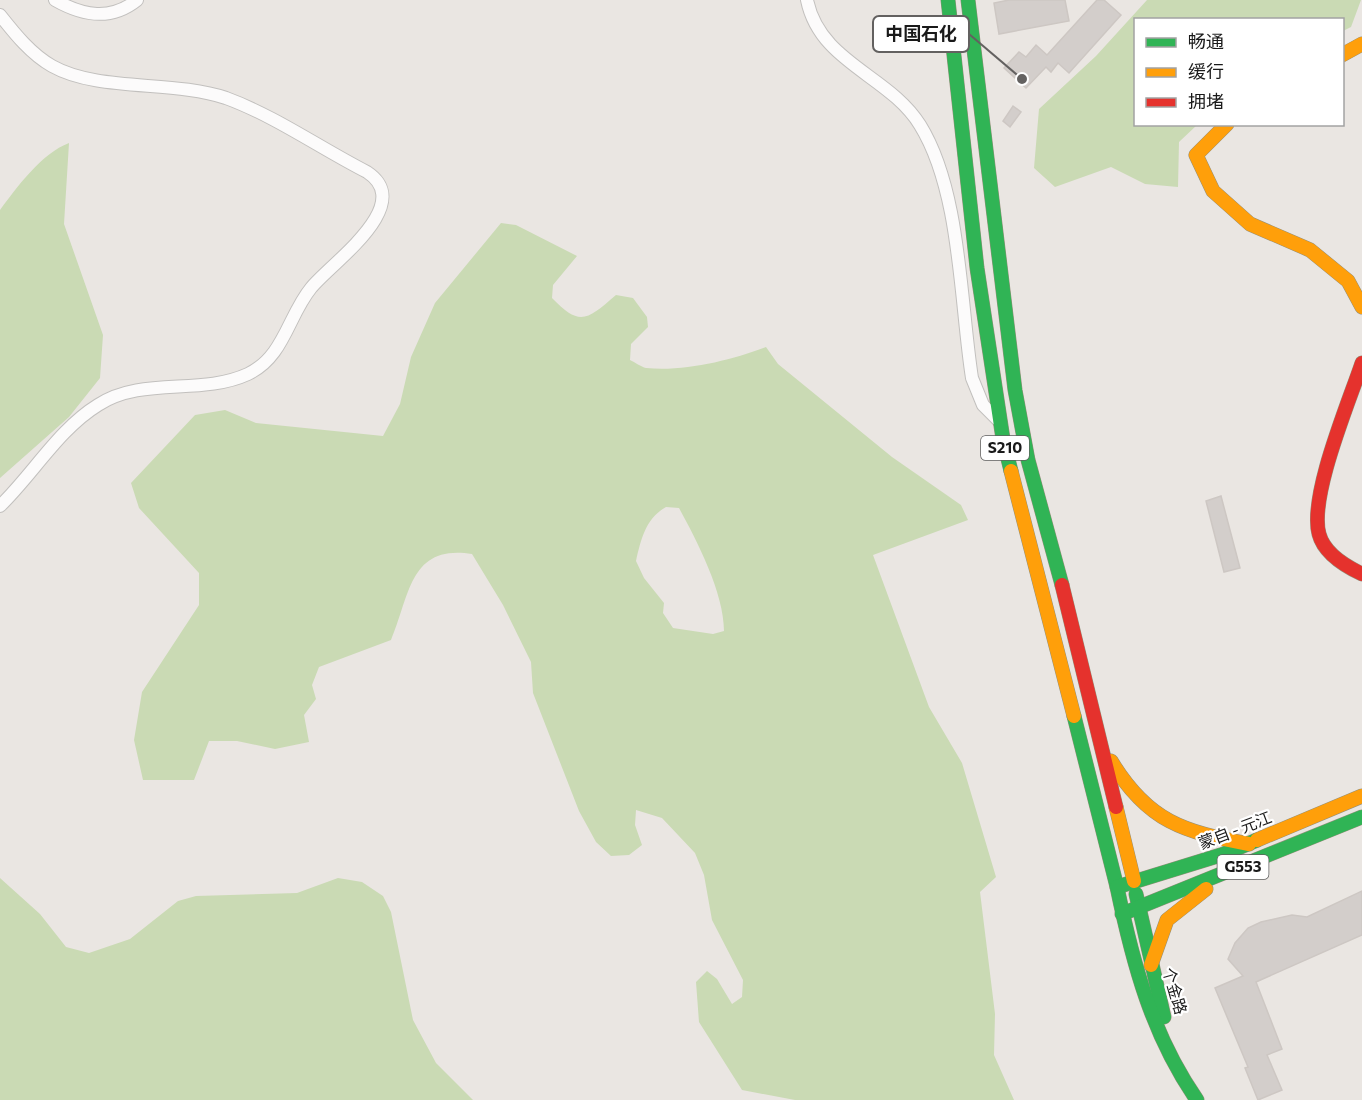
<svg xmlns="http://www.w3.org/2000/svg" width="1362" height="1100" viewBox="0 0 1362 1100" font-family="Commissioner,'Noto Sans SC',sans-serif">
<rect width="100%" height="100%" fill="#eae6e2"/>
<g fill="#cadab4" fill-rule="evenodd">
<polygon points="1147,0 1361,0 1351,27 1343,31 1342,20 1136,20 1136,124 1197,125 1179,142 1178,187 1145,184 1111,167 1055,187 1034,168 1039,109 1096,56"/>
<path d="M69,143L64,224L103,335L100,378L69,417L0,478V210C17,187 42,153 69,143Z"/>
<path d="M501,223L516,225L577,256L553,285L552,298C580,327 587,320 616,295L633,298L647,317L648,327L631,344L630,360C635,362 641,367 646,368C684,372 732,360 766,347L778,364L892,457L961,505L968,520L873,555L929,707L962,763L996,877L980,892L995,1014L994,1055L1014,1100H795L742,1090L699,1022L696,982L707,971L717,979L732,1004L742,997L743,980L712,920L704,875L695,853L662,818L636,810L635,825L642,845L629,855L611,856L596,842L579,811L533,693L531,662L503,605L472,554C409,544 410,596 391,640L319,667L312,685L316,699L304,715L309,742L275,749L237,741H209L194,780H143L134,740L142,692L199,605V573L139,508L131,483L195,415L225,410L256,423L383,436L400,404L411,357L435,303ZM666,507L679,508C697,541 724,593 724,631L713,634L673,628L663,613L664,603L644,578L636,561C641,539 646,518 666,507Z"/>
<polygon points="0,878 40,914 66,947 89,953 130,939 178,901 196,896 297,893 338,878 362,882 383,896 391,912 413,1020 436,1063 473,1100 0,1100"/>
</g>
<g fill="#d3cecb" stroke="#cdc7c3" stroke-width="1.5">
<polygon points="1009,0 1065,0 1069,21 999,34 994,3"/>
<polygon points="1097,0 1104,0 1121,15 1069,73 1058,63 1051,72 1046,67 1026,88 1004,68 1019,52 1026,57 1036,45 1047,55"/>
<polygon points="1013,106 1021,112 1010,127 1003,121"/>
<polygon points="1221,496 1240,568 1224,572 1206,501"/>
<polygon points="1362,891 1362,935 1256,982 1282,1049 1267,1055 1282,1090 1258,1100 1245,1068 1248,1067 1215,988 1243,976 1228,959 1235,943 1248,928 1261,922 1292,915 1307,917"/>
</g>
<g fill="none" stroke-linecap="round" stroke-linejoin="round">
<defs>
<g id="street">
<path d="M55,0C83,16 111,21 137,0"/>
<path d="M807,0C820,63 889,75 920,125C961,191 960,302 972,378L983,405L1000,422"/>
<path d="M0,15C15,34 31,54 52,66C98,92 173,80 226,98C275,116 320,148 367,172C417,205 331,263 311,288C288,316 284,357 248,374C200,396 143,376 98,405C59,429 33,474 0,506"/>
</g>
<g id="fast">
<polyline points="948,0 977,268 1003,439 1011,471"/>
<polyline points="968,0 1015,390 1028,460 1062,585"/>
<polyline points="1074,716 1117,887"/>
<polyline points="1136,894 1164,1017"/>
<polyline points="1122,914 1362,817"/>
<path d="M1197,1100C1152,1035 1133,964 1117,887L1224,854L1257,840"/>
</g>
<g id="slow">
<polyline points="1342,55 1362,44"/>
<polyline points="1227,124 1196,155 1213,191 1250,224 1310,250 1348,281 1362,307"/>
<polyline points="1011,471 1074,716"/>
<path d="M1111,761C1148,822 1184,832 1249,844"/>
<polyline points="1116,807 1134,881"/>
<polyline points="1257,840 1362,796"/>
<polyline points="1151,965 1167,920 1206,889"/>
</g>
<g id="jam">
<path d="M1362,363C1349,402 1309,496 1319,534C1324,553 1345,566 1362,574"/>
<polyline points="1062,585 1116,807"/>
</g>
</defs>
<use href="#street" stroke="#c2c0be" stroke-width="14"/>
<use href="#fast" stroke="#94907a" stroke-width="15"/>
<use href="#slow" stroke="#94907a" stroke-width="15"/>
<use href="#jam" stroke="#94907a" stroke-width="15"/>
<use href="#street" stroke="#fcfbfb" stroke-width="12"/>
<use href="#fast" stroke="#30b455" stroke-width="14"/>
<use href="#slow" stroke="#ff9f0a" stroke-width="14"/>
<use href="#jam" stroke="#e5322d" stroke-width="14"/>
</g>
<g text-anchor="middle" stroke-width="4.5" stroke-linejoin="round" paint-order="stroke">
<g fill="#fff" stroke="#5f5f5f" stroke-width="1.5">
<rect x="981" y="436" width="48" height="24" rx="4.5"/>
<rect x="1217.5" y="855" width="51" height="24" rx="4.5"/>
</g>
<g font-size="15" font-weight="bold" fill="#1a1a1a">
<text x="1005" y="453">S210</text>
<text x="1243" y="872">G553</text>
</g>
<g font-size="16" fill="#1a1a1a" stroke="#fff">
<text transform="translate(1235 830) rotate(-21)" y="6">蒙自 - 元江</text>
<text transform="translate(1175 991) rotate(74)" y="6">个金路</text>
</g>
</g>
<path fill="none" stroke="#636160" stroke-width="2" d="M1022 79L969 34"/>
<circle fill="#636160" stroke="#fff" stroke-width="2" cx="1022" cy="79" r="6"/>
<rect fill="#fff" stroke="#636160" stroke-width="2" x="873" y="16" width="96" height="36" rx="6"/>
<g font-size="18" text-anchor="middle" font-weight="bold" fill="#1a1a1a">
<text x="921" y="40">中国石化</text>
</g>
<rect x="1134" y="18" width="210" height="108" fill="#ffffff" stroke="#a3a3a3" stroke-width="1.5"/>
<rect x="1146" y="38" width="30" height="9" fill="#30b455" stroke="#a3a3a3" stroke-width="1.5"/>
<text x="1188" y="48" font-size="18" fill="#1a1a1a">畅通</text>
<rect x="1146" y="68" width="30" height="9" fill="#ff9f0a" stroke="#a3a3a3" stroke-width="1.5"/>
<text x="1188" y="78" font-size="18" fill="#1a1a1a">缓行</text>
<rect x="1146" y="98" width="30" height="9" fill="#e5322d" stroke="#a3a3a3" stroke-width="1.5"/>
<text x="1188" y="108" font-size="18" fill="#1a1a1a">拥堵</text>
</svg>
